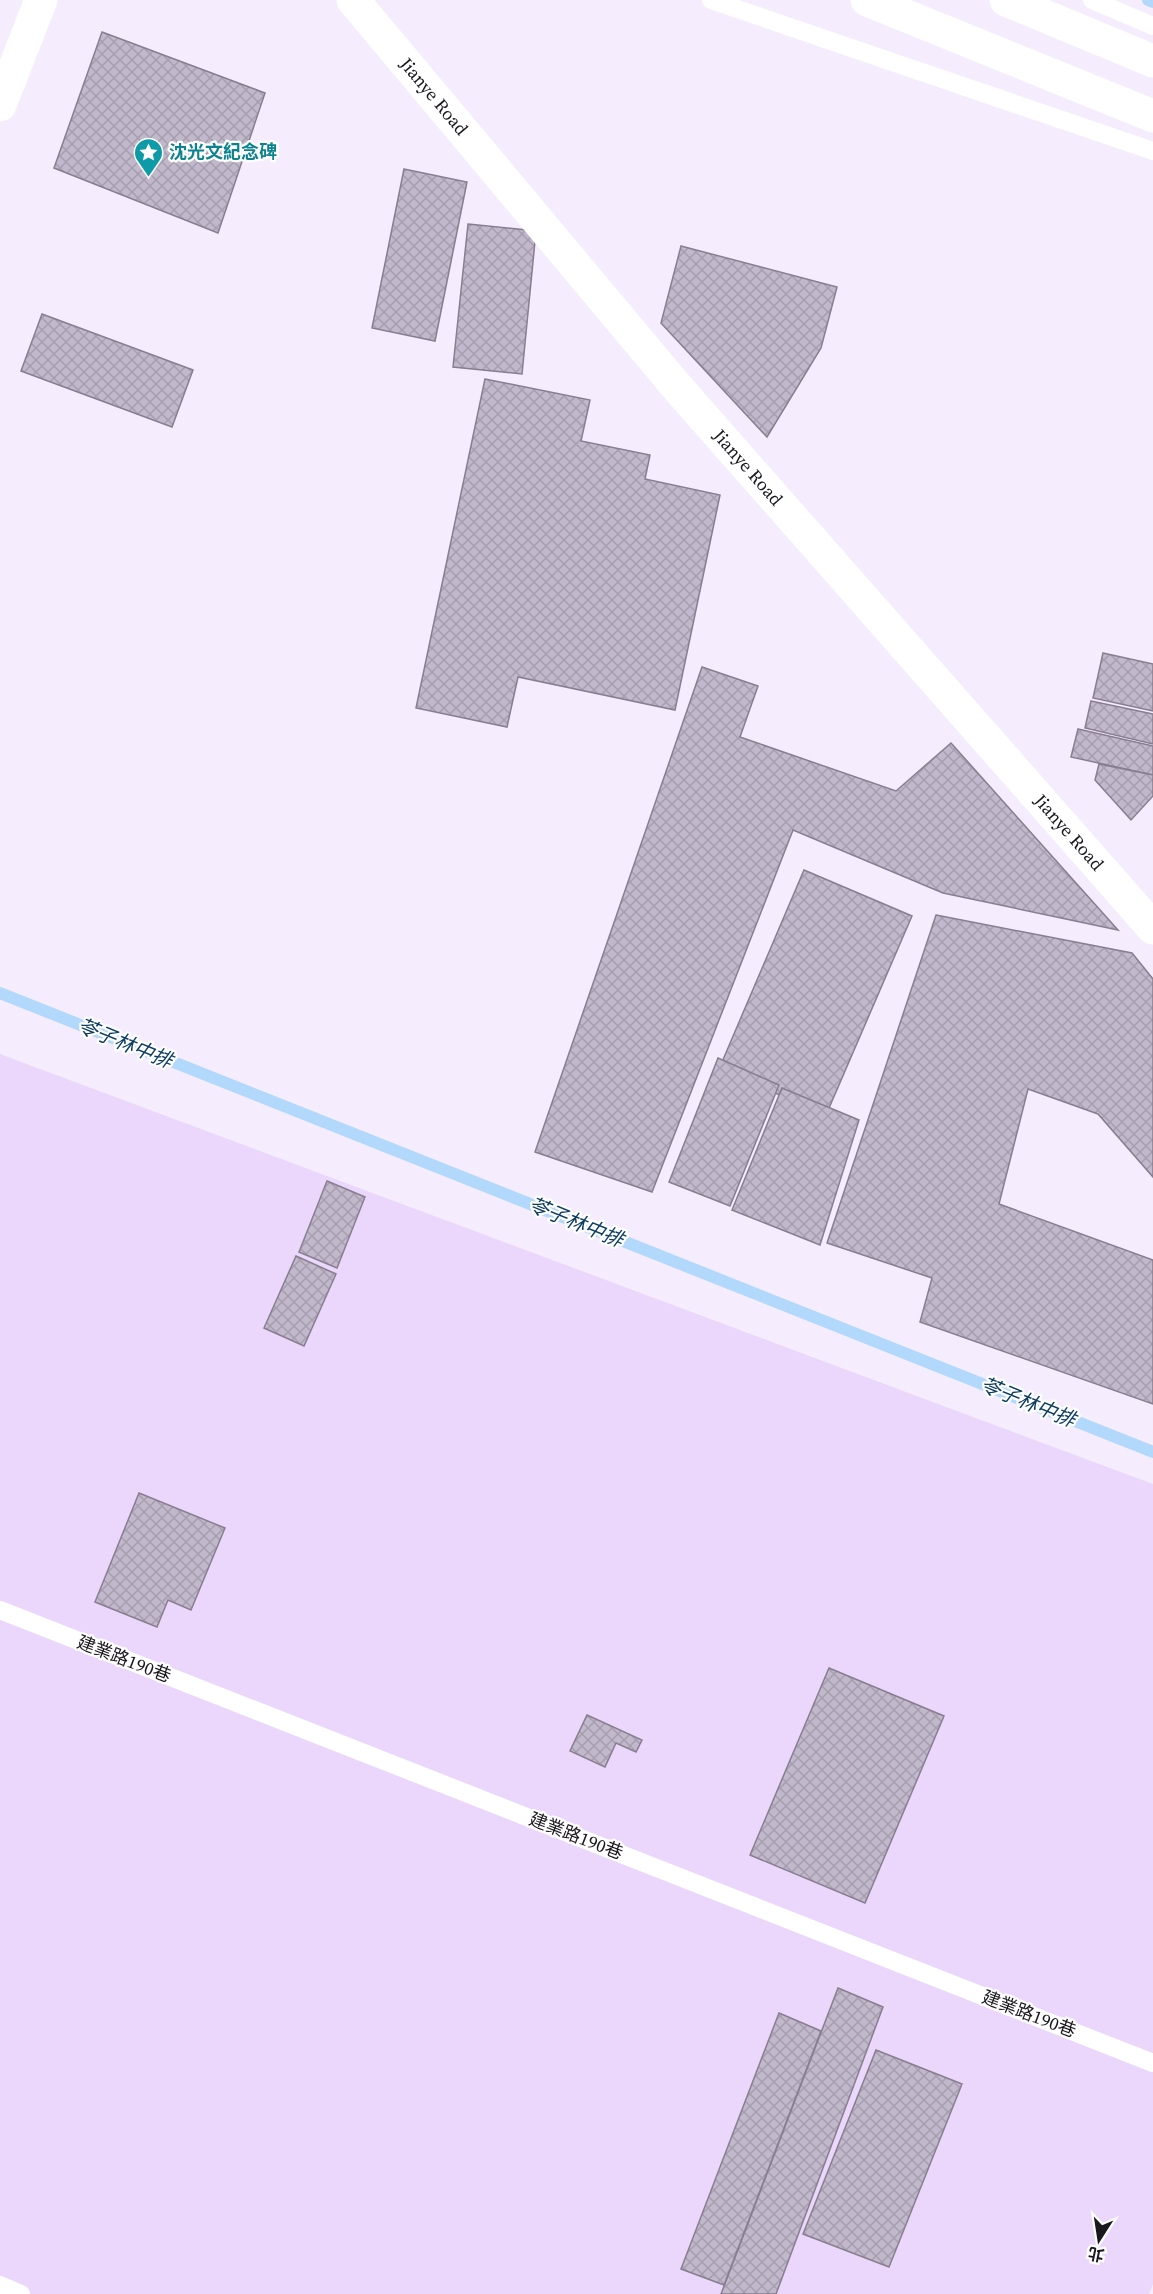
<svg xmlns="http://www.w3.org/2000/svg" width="1153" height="2294" viewBox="0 0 1153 2294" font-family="'Source Serif 4','Noto Sans TC',serif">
<defs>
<pattern id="building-cross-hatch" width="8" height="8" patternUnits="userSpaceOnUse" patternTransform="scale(1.5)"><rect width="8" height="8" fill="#c2b8cb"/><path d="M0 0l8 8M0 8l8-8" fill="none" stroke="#a69dae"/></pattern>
</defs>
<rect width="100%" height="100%" fill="#f5edfd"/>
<polygon fill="#ebd7fb" points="0,1054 1153,1484 1153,2284 1149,2294 0,2294"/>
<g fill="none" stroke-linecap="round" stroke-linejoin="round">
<g stroke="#b2d8fb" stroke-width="12">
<polyline points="1148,0 1153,2"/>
<polyline points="0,993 1153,1452"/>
</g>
</g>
<g fill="url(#building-cross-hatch)" stroke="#887e90" stroke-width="1.5">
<polygon points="102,32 265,93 218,233 54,168"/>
<polygon points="404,169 467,182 435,341 372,328"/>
<polygon points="468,224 536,231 522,374 453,367"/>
<polygon points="681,246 837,287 821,348 767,437 661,323"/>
<polygon points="42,314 193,370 172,427 21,371"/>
<polygon points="485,379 590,400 581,441 650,455 645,479 720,495 675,710 518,677 507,727 416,708"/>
<polygon points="1103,653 1153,664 1153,711 1093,698"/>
<polygon points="702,667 758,686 740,737 896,791 951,743 1118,930 943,893 793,830 652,1192 535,1152"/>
<polygon points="1091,701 1153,714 1153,744 1085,728"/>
<polygon points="1078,729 1153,746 1153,775 1071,757"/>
<polygon points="1099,764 1153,775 1153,796 1131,820 1095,780"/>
<polygon points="804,870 912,916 826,1115 719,1069"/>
<polygon points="936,915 1132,953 1153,979 1153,1177 1098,1114 1028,1089 999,1204 1153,1260 1153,1404 920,1322 932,1278 827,1243"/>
<polygon points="718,1058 779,1085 730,1206 669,1182"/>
<polygon points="782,1088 859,1120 820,1245 732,1210"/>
<polygon points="327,1181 365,1197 337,1268 299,1252"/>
<polygon points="296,1256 336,1274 304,1346 264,1328"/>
<polygon points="139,1493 225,1528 191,1610 168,1600 157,1627 95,1602"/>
<polygon points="829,1668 944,1716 865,1903 750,1855"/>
<polygon points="587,1715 642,1740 636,1752 616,1743 605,1767 570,1751"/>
<polygon points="838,1988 883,2007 776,2294 721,2294"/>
<polygon points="779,2013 821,2031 724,2285 681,2269"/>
<polygon points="876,2050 962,2084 889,2267 803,2234"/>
</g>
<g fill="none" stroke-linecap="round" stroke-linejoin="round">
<g stroke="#fff" stroke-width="18">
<polyline points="711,0 1153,151"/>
<polyline points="1092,0 1153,26"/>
<polyline points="0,1610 1153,2063"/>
<polyline points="0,2285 21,2294"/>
</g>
<polyline stroke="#fff" stroke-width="33" points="0,105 41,0"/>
<g stroke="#fff" stroke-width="33">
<path id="s1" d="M353,0L677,387L1153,928"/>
<polyline points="867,0 1153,116"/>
<polyline points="1006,0 1153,61"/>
</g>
</g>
<defs>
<symbol id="sight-pin" viewBox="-11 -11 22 30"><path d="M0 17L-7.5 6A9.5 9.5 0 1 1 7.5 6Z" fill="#0f9aa8" stroke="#fefefe"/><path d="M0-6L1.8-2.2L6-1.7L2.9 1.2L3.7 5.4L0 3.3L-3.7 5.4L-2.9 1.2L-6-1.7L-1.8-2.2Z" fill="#fff"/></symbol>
</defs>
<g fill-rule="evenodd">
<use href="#sight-pin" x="132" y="136" width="33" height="45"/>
</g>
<g text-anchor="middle" stroke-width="4.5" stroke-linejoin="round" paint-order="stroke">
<g font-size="18" fill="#1a171d" stroke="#fefefe">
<text dy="6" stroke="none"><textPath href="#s1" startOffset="126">Jianye Road</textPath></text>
<text dy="6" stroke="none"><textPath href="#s1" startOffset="612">Jianye Road</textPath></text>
<text dy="6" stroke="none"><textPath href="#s1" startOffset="1098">Jianye Road</textPath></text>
<text transform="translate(124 1659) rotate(21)" y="6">建業路190巷</text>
<text transform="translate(576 1836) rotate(21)" y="6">建業路190巷</text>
<text transform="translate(1029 2014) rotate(21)" y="6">建業路190巷</text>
</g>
<g font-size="18" font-weight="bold" fill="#0d838f" stroke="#fefefe" text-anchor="start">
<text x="169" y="158">沈光文紀念碑</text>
</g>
<g font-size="20" font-style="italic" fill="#0d3d62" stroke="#fefefe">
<text transform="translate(125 1043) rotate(22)" y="7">苓子林中排</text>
<text transform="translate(576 1222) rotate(22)" y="7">苓子林中排</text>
<text transform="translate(1028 1402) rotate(22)" y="7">苓子林中排</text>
</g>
</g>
<g transform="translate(1099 2240) rotate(192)" stroke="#fefefe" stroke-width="4.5" paint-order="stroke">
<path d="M0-4.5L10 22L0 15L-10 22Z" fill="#1a171d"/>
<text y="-9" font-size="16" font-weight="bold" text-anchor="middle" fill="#1a171d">北</text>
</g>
</svg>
